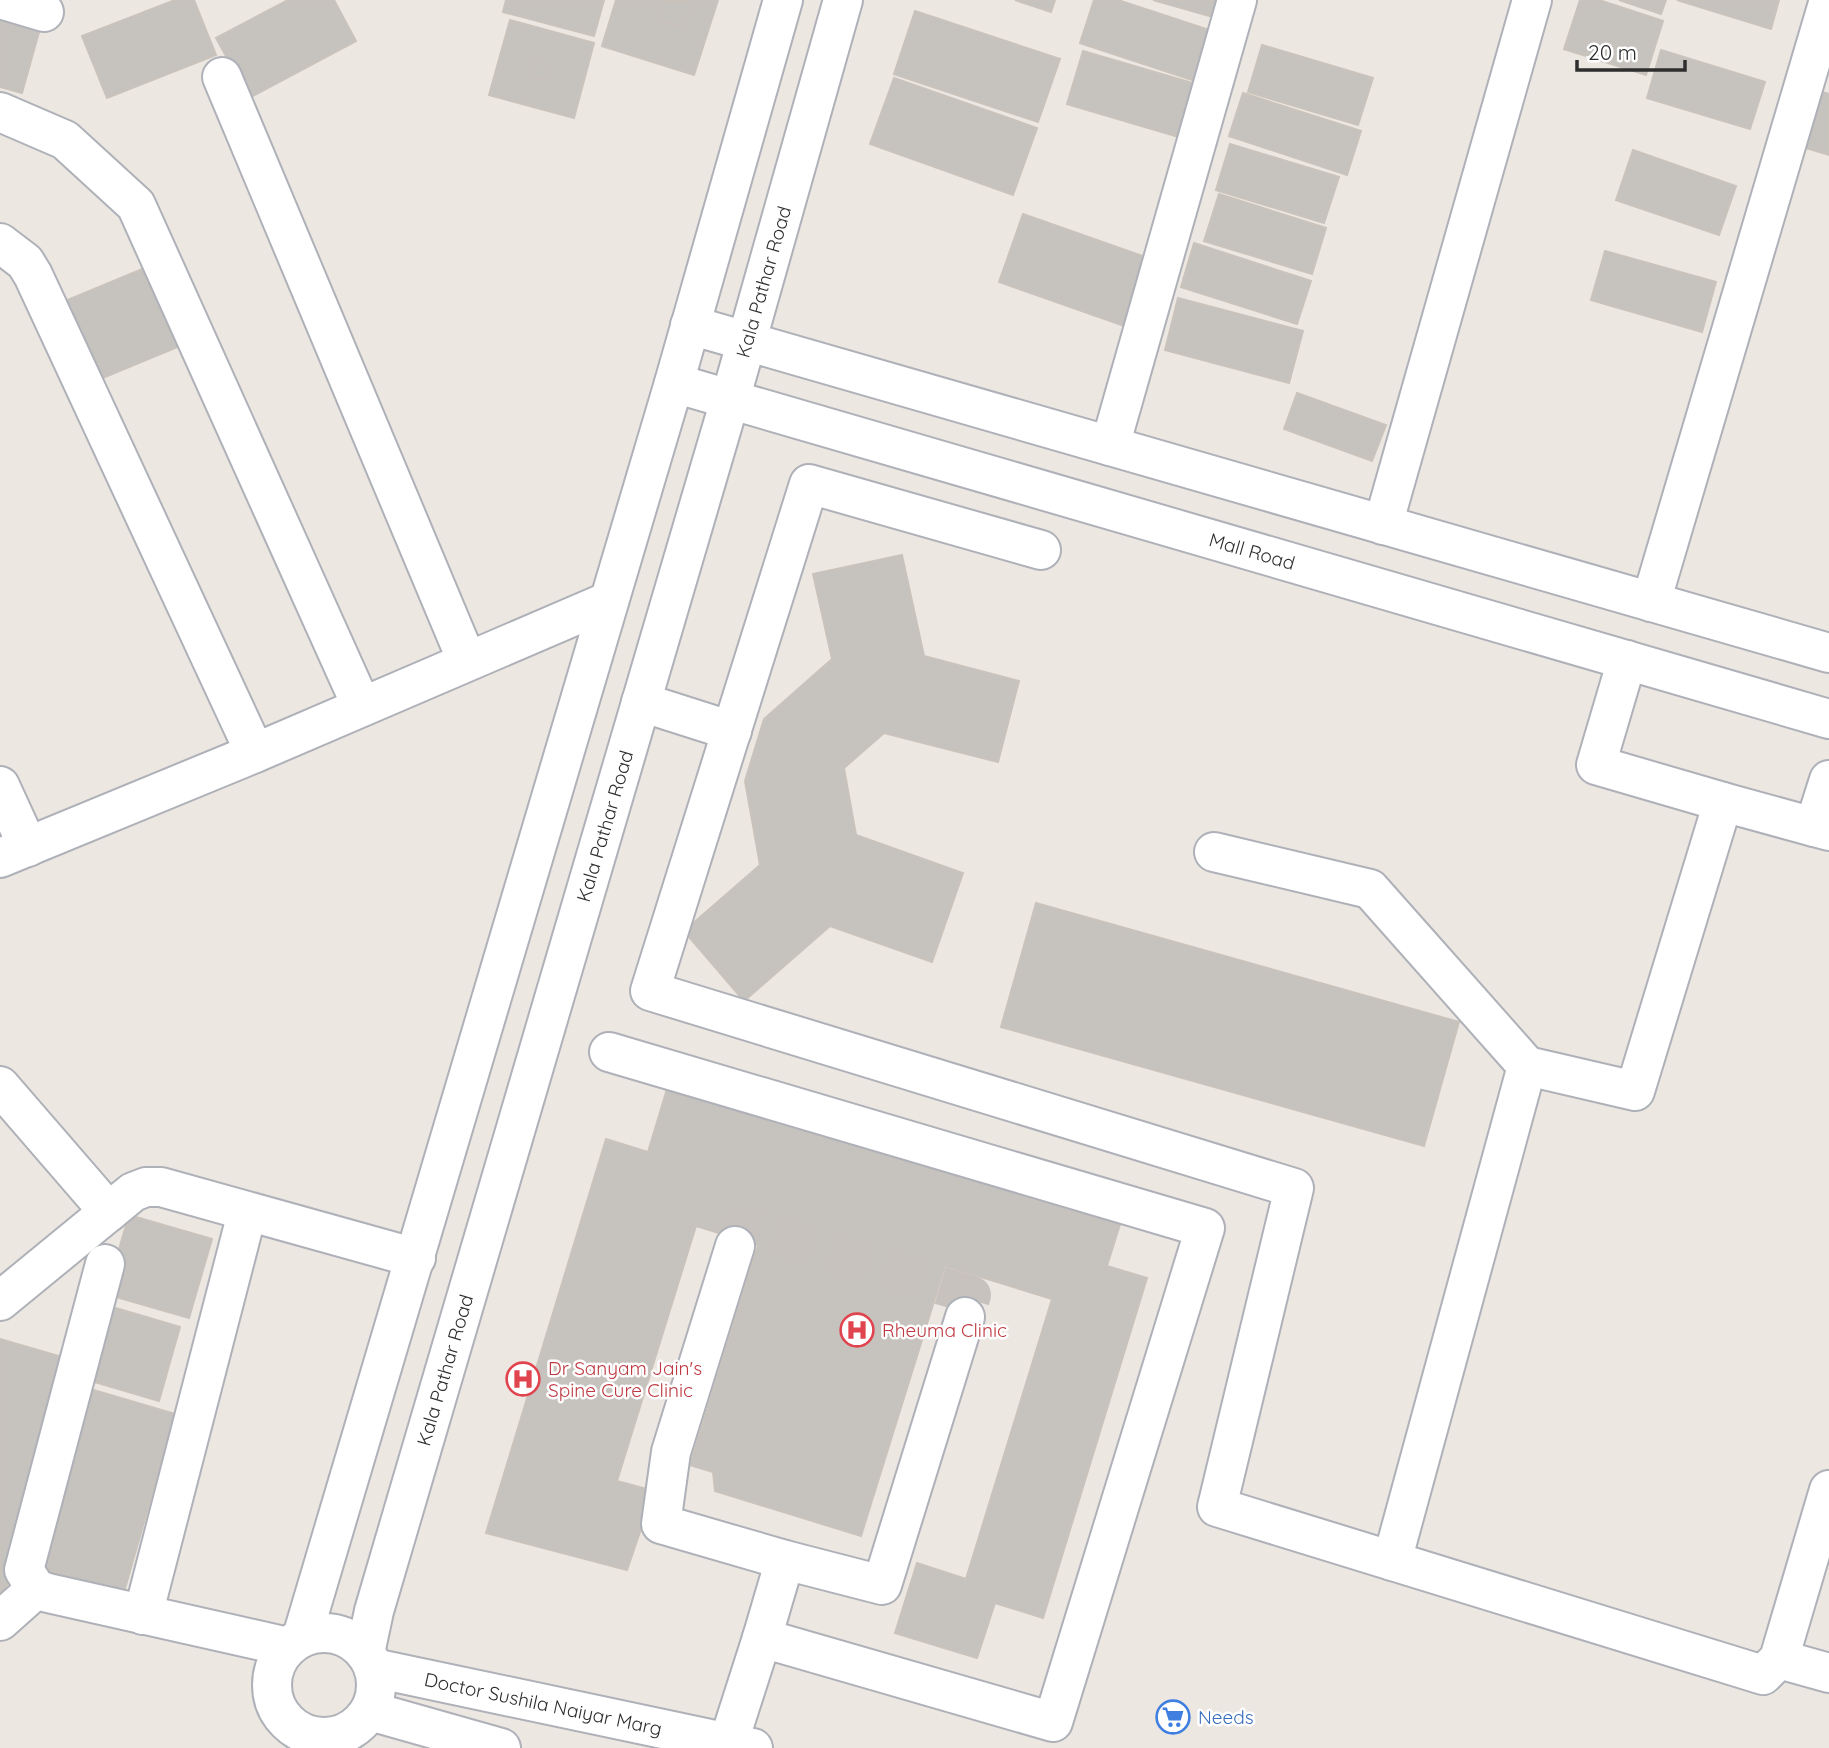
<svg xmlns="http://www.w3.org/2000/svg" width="1829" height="1748" viewBox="0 0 1829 1748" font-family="Quicksand,sans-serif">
<rect width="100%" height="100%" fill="#ede7e2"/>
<g fill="#c6c2bd" stroke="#c9c3bc" stroke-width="2">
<polygon points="175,0 194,0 216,55 107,98 82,36"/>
<polygon points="288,0 334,0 356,41 249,98 216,38"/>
<polygon points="506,0 604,0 594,36 503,12"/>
<polygon points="616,0 718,0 694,75 602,46"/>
<polygon points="666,0 693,2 684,28 659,20"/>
<polygon points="1015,0 1055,0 1051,12"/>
<polygon points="1094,0 1118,0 1215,32 1198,82 1080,43"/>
<polygon points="1153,0 1226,0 1220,19"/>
<polygon points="1580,0 1599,0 1663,21 1646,75 1564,49"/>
<polygon points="1619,0 1666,0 1661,14"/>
<polygon points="1677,0 1779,0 1771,29"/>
<polygon points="0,7 43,18 22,93 0,87"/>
<polygon points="915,11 1060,59 1038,122 894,74"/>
<polygon points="510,20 594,43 574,118 489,95"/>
<polygon points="1262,45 1373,78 1358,125 1248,92"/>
<polygon points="1661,50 1765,82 1750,129 1647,98"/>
<polygon points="1083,51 1199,85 1182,138 1067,104"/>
<polygon points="535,61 551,65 547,80 531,76"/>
<polygon points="894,78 1037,128 1013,195 870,144"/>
<polygon points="1822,92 1829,94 1829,155 1803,147"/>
<polygon points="1243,93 1361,131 1347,175 1229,136"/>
<polygon points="1230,144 1339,177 1324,223 1216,190"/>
<polygon points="1633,150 1736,186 1719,235 1616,200"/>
<polygon points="1219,194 1326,228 1312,274 1204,241"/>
<polygon points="1023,214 1151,259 1127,327 999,282"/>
<polygon points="1194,243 1311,281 1297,324 1181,287"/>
<polygon points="1605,251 1716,282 1702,332 1591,300"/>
<polygon points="159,262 192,341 86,385 53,306"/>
<polygon points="1178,298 1303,331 1289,383 1165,350"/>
<polygon points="1297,393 1386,425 1372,461 1284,429"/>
<polygon points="902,555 924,656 1019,681 998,762 884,733 844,768 856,835 963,873 932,962 830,926 744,1001 684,931 760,865 745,781 764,719 832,659 813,574"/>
<polygon points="1036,903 1459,1022 1424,1146 1001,1027"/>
<polygon points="670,1079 1122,1218 1107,1266 1147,1278 1043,1618 995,1603 977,1658 895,1633 917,1563 966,1579 1052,1299 945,1266 861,1536 715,1491 713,1472 690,1465 758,1245 696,1226 617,1481 654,1491 627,1570 486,1533 606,1139 648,1152"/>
<polygon points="129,1215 212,1239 189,1318 106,1294"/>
<polygon points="102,1304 180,1327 159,1401 81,1378"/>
<polygon points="0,1339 72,1360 0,1609"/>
<polygon points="80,1386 175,1414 124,1592 28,1565"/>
</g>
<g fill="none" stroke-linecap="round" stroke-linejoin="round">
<polyline stroke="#c7c2be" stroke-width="38" stroke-dasharray="38 19" stroke-linecap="butt" points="735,1246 742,1226 972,1295 965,1317"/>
<defs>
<g id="minor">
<polyline points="4,0 44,12"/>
<polyline points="222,77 467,661"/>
<polyline points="0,112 65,140 136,205 361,705"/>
<polyline points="0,243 25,262 33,275 255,753"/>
<polyline points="690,325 1829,653"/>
<path id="s1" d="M674,383L1829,719"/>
<polyline points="1110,446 1237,0"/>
<polyline points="1383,525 1532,0"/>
<polyline points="1041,550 809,484 650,991 1294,1188 1217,1507 1763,1675 1779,1659 1829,1490"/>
<polyline points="1651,602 1829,0"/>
<polyline points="1627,660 1596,765 1723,802"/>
<polyline points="641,702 732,731"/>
<polyline points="1829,780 1814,827 1829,831"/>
<polyline points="0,786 28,847"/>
<polyline points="1214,852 1370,889 1527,1066 1392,1561"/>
<polyline points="0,858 255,753 609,601"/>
<polyline points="609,1052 1205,1228 1053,1722 762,1638 729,1741"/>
<polyline points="1527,1066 1635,1091 1723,802 1814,827"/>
<polyline points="0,1086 109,1212"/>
<polyline points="735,1246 671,1452 661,1524 785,1560"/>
<polyline points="105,1264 24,1570 36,1589 48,1593 288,1647"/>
<polyline points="0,1301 133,1192 146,1187 161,1187 416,1258"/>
<polyline points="143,1615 247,1213"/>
<polyline points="0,1621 36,1589"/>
<circle cx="324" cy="1685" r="52"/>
<polyline points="302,1637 674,383 783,0"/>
<polyline points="762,1638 785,1560 882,1585 965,1317"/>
<path id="s2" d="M365,1653L374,1611L730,400L843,0"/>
<polyline points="1779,1659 1829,1673"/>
<path id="s3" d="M374,1668L753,1748"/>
<polyline points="370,1711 501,1748"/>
</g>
</defs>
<use href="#minor" stroke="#aeb1b8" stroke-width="42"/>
<use href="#minor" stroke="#fff" stroke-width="38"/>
</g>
<defs>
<symbol id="hospital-ring" viewBox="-11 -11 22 22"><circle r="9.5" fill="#fff" stroke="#e0444e" stroke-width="1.5"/><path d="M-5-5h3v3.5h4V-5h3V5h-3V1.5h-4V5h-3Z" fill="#e0444e"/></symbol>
<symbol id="supermarket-ring" viewBox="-11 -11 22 22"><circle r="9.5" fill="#fff" stroke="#3f7fe0" stroke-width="1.5"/><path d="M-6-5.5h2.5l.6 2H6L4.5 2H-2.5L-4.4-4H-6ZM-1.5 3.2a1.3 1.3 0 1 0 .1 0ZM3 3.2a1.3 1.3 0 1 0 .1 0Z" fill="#3f7fe0"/></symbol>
</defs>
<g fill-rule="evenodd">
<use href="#hospital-ring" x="838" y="1311" width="38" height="38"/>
<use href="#hospital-ring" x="504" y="1360" width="38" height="38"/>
<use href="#supermarket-ring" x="1154" y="1698" width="38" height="38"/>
</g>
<g text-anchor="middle" stroke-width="5" stroke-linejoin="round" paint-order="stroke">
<g font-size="19" fill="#2e2e2e" stroke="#fff">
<text dy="7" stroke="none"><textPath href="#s2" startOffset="1428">Kala Pathar Road</textPath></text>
<text dy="7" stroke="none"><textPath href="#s1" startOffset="602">Mall Road</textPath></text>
<text dy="7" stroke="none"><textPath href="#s2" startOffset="861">Kala Pathar Road</textPath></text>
<text dy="7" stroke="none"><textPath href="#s2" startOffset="294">Kala Pathar Road</textPath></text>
<text dy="7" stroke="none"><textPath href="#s3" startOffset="173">Doctor Sushila Naiyar Marg</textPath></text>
</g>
<g font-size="19" fill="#be3a42" stroke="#fff" text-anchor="start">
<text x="882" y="1337">Rheuma Clinic</text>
<text x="548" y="1375">Dr Sanyam Jain's<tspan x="548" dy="22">Spine Cure Clinic</tspan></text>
</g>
<g font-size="19" fill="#366cbe" stroke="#fff" text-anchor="start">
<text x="1198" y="1724">Needs</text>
</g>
</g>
<path d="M1577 60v10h108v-10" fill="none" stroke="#2e2e2e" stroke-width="3.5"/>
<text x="1588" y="60" font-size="21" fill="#2e2e2e" stroke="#ffffff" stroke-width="5" paint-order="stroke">20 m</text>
</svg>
